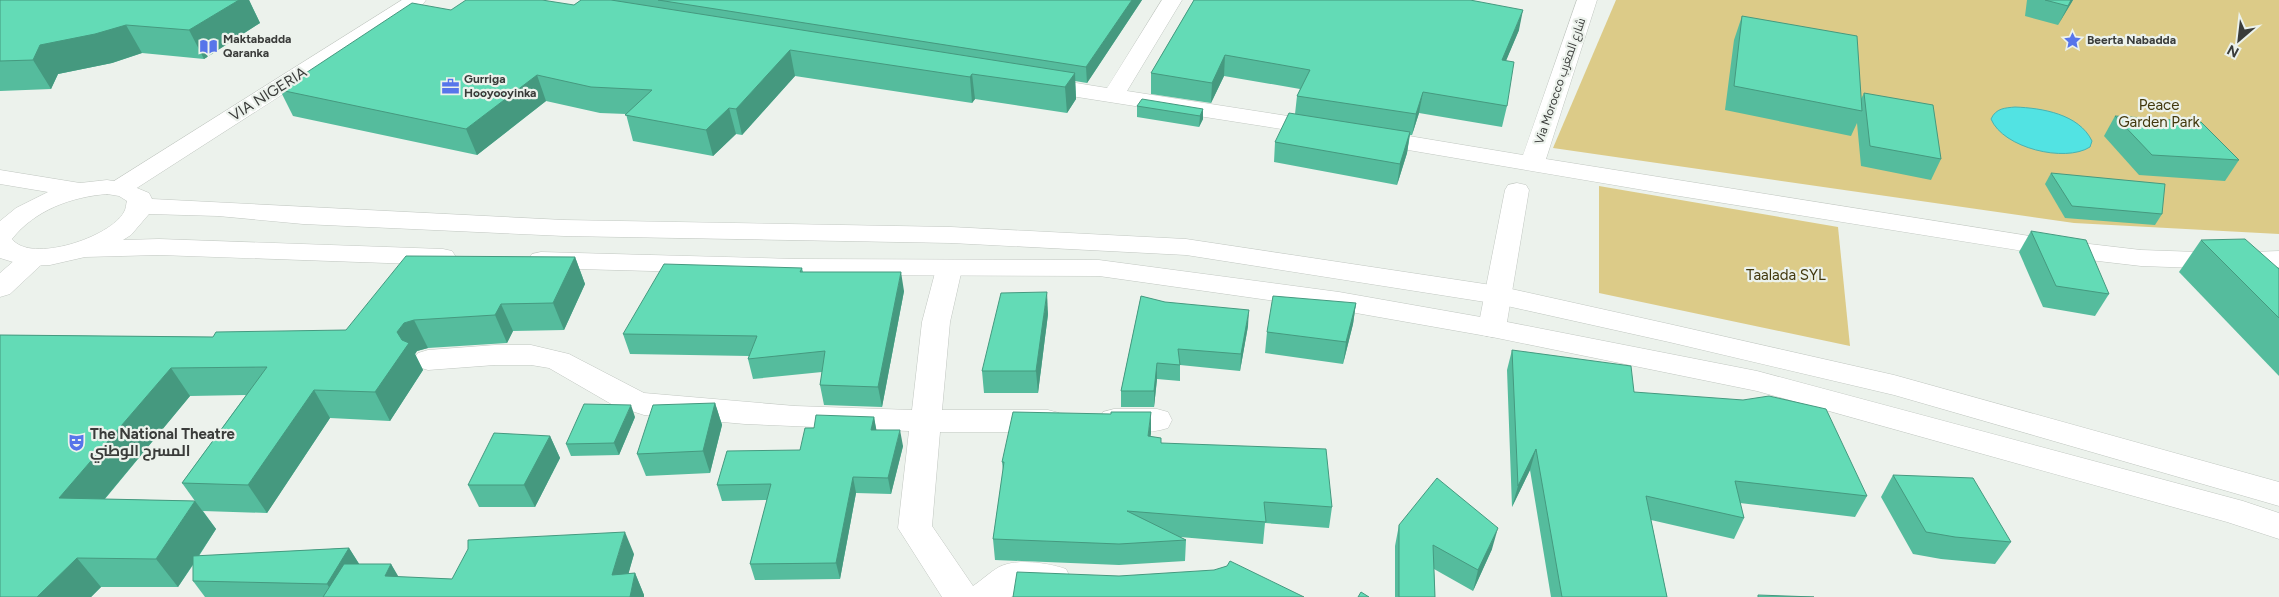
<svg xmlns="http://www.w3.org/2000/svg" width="2279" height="597" viewBox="0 0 2279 597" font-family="Figtree,Cairo,sans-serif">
<rect width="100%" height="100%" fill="#ecf2ec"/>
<g fill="#dccb88">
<polygon points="1616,0 2279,0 2279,234 2074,223 1553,148"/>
<polygon points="1599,186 1838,227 1850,346 1599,293"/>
</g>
<path fill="#52e3e3" stroke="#4bb1b0" d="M2015,107C2042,108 2079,114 2092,141L2090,147C2065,163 2003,148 1991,119C1996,108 2005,108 2015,107Z"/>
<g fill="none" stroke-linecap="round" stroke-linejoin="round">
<defs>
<g id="street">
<polygon points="402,0 426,0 423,4 129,193 120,195 111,193 108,188 111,183"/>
<polygon points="1162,0 1182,0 1127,91 1320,121 1328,123 1332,128 1328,133 1320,135 1039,91 1031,89 1028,84 1031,79 1039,77 1107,88"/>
<polygon points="1577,0 1597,0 1546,159 2055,240 2141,250 2226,253 2279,251 2279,267 2226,269 2141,266 2055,256 1673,195 1373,144 1365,142 1361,137 1365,132 1373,130 1523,155"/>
<polygon points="1517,183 1526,185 1529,190 1506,328 1502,335 1492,337 1482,335 1478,328 1505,190 1508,185"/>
<path d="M949,261L958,263L962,269L950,322L942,410H1048L1059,413L1063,421L1059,429L1048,432H940L932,526L973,586C982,580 990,572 999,567C1017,558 1048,563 1066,569L1071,579L1066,589C1048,595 1025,587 1011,597H942L898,528L909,431L745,424L644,415L613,405L549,368L531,365H495L428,370L418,367L413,360L418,353L428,350L495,345H531L569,354L644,393L795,406L912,410L922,322L936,269L940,263Z"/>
<path d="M1114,409H1157L1168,412L1172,420L1168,428C1149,434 1122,434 1103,428L1099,420L1103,412Z"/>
</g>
<polygon id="secondary" points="33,250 42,252 46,258 42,264 10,294 0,297 0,273 24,252"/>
<g id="highway">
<path d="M0,170L80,183L107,180L125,183L149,193L152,199L564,220L951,227L1186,239L1498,286L1669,324L1894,375L2279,482V506L1894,395L1669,342L1498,304L1186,255L951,243L564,236L303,224L218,216L149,214L131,235L123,240L159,239L443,249L452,251L456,257L452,263L443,265L159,255L85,257L50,265L26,266L0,258V221L16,208L48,192L0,184ZM107,194L119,196L127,201C126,204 126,209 124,212C111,237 31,264 12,239C35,210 71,197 107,194Z"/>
<polygon points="541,252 796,259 1099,260 1339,292 1492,319 1757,371 2243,501 2279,513 2279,539 2227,522 1757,391 1492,337 1339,310 1099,276 796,275 541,268 532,266 528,260 532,254"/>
</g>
</defs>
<use href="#street" stroke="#c1c7c1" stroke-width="1"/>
<use href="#secondary" stroke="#c1c7c1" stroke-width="1"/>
<use href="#highway" stroke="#c1c7c1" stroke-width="1"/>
<use href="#street" fill="#fff" fill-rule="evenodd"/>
<use href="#secondary" fill="#fff" fill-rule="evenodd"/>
<use href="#highway" fill="#fff" fill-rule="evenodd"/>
</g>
<g fill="#55bc9d" fill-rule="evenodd">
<polygon points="0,0 249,0 260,23 204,59 142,53 112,63 58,74 51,89 0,91"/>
<polygon points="581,0 1142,0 1087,83 1075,81 1076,99 1067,113 975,99 972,103 795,76 742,135 736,134 713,156 633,141 626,114 600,113 546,101 477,155 293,116 280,90 451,10 574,5"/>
<polygon points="1194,0 1519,30 1506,60 1507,106 1502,127 1419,113 1412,135 1410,135 1407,153 1397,185 1274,162 1275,142 1295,114 1297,96 1300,89 1224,76 1211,103 1151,94 1151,73"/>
<polygon points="2027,0 2073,0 2058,25 2025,16"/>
<polygon points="1742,16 1861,99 1864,93 1941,159 1931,180 1861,166 1857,123 1851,136 1725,110 1734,40"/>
<polygon points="1137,106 1203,109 1203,119 1199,127 1137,117"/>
<polygon points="2115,116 2239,160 2225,181 2139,175 2104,136"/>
<polygon points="2051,173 2162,214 2155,225 2065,218 2045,184"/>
<polygon points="2031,231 2109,294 2095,316 2043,307 2019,252"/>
<polygon points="2201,240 2279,269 2279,376 2179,272"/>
<path d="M575,257L585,284L564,330L513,331L507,343L428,348L417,351L415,354L423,370L390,421L330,418L267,513L203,511L216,529L199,556L349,548L359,564H391L398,577L452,579L634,554L628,574L635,573L644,595V597H205L193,581V565L178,587H101L91,597H0V335L213,337L346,330ZM246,395L182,483L195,501L105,499L190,396Z"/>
<polygon points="802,268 803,272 904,291 882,407 824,405 820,385 822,372 753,379 748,359 749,356 630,354 623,334"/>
<polygon points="1141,296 1248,326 1240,371 1180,365 1180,381 1157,379 1154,407 1121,407 1121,391"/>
<polygon points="1356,303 1353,324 1343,364 1265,353 1267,332"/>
<polygon points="1048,314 1038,393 984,393 982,371"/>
<polygon points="1512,350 1634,392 1867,496 1855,517 1740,503 1744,518 1734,539 1651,520 1667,597 1551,597 1530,470 1512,507 1507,370"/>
<polygon points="715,403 722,425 710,473 646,476 637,454"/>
<polygon points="635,417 619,455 571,456 566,444"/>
<polygon points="874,417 876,430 903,446 891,494 856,493 840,579 755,580 750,564 767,500 722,501 717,485 800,450 814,428"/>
<polygon points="1151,433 1150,437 1161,443 1332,507 1329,528 1265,523 1263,544 1180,537 1186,540 1185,561 1119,565 995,560 993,539 1003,471 1002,462"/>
<polygon points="550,436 560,458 535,507 479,507 468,485"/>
<polygon points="1893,475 2011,542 1995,564 1941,559 1913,554 1881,497"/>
<polygon points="1399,525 1492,549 1473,591 1434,569 1435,597 1395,597 1395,546"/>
</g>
<g fill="#45997f">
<polygon points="239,0 249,0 260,23 204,59 189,30"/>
<polygon points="1132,0 1142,0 1087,83 1086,67"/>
<polygon points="2071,0 2073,0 2058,25 2068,6"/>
<polygon points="1523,10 1519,30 1498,80 1502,60"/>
<polygon points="126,25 142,53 112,63 58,74 51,89 33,60 40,45"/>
<polygon points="790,50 795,76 742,135 736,109"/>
<polygon points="1225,55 1224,76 1211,103 1212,83"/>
<polygon points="1075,73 1076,99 1067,113 1065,87"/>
<polygon points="972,74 975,99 972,103 970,77"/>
<polygon points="537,75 546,101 477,155 466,129"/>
<polygon points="1423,92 1419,113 1412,135 1416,114"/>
<polygon points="729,108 736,134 713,156 706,130"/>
<polygon points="1203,109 1203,119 1199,127 1200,116"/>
<polygon points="1410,132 1407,153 1397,185 1400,164"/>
<polygon points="575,257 585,284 564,330 553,303"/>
<polygon points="901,272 904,291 882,407 878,387"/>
<polygon points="1047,292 1048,314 1038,393 1036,371"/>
<polygon points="1356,303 1353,324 1343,364 1346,342"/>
<polygon points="501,304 513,331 507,343 495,315"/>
<polygon points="1249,310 1248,326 1240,371 1241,354"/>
<polygon points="414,320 428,348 417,351 415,354 423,370 390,421 375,392 397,332 404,323"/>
<polygon points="1157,363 1157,379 1154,407 1154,391"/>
<polygon points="171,368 190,396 82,526 59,498"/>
<polygon points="314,390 330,418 267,513 248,485"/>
<polygon points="715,403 722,425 710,473 703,451"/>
<polygon points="631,405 635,417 619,455 614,443"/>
<polygon points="1151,412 1151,433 1148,458 1148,436"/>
<polygon points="874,417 877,433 871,430"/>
<polygon points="900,430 903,446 891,494 888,478"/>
<polygon points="550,436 560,458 535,507 524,485"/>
<polygon points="1536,449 1530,470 1512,507 1518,486"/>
<polygon points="853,477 856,493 840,579 836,563"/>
<polygon points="195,501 216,529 178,587 156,559"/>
<polygon points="1498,528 1492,549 1473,591 1478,570"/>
<polygon points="625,532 634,554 622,597 612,575"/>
<polygon points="349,548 363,570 335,597 327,584"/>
<polygon points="77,558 101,587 91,597 37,597"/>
<polygon points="391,564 404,586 385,576"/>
<polygon points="635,573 644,595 644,597 630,597"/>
</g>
<g fill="#63dbb6" stroke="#45997f">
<polygon points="0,0 239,0 189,30 126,25 95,34 40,45 33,60 0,61"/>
<polygon points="466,0 542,0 574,5 581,0 611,0 1075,73 1065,87 972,74 970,77 790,50 736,109 729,108 706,130 625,115 652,90 591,87 537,75 466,129 280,90 412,3 451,10"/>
<polygon points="658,0 1132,0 1086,67"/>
<polygon points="1194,0 1470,0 1523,10 1502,60 1514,62 1507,106 1423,92 1416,114 1297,96 1310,70 1225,55 1212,83 1151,73"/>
<polygon points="2045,0 2071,0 2068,6"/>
<polygon points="1742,16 1857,36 1862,111 1734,86"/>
<polygon points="1864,93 1933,105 1941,159 1870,146"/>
<polygon points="1142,99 1203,109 1200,116 1137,106"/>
<polygon points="1289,113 1410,132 1400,164 1275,142"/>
<polygon points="2115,116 2201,122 2239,160 2152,155"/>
<polygon points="2051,173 2165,184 2162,214 2072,206"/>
<polygon points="2031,231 2086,240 2109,294 2056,286"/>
<polygon points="2245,239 2279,269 2279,318 2201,240"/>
<polygon points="406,256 575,257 553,303 501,304 495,315 414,320 404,323 397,332 402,340 409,343 375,392 314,390 248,485 182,483 267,367 171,368 59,498 195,501 156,559 77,558 37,597 0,597 0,335 213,337 216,332 346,330"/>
<polygon points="664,264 802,268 800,272 901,272 878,387 820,385 825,351 748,359 757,336 623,334"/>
<polygon points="1047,292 1036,371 982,371 1001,293"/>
<polygon points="1141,296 1165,302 1249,310 1241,354 1178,349 1180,365 1157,363 1154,391 1121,391"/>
<polygon points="1273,296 1356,303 1346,342 1267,332"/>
<polygon points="1512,350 1631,366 1634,392 1743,400 1769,396 1826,409 1867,496 1735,481 1744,518 1646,496 1667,597 1562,597 1536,449 1518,486"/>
<polygon points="715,403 703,451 637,454 653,405"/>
<polygon points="584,404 631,405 614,443 566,444"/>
<polygon points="1013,412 1111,414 1111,412 1151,412 1148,436 1161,438 1161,443 1326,449 1332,507 1264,502 1266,522 1127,511 1186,540 1119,544 993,539 1004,462 1002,462"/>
<polygon points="816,415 874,417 871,430 900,430 888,478 853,477 836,563 750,564 771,484 717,485 727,451 800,450 805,428 814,428"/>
<polygon points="494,433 550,436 524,485 468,485"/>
<polygon points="1893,475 1973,478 2011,542 1955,537 1926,532"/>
<polygon points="1437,478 1498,528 1478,570 1433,545 1435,597 1399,597 1399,525"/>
<polygon points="625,532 612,575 635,573 630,597 323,597 344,564 391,564 385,576 452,579 468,549 468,540"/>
<polygon points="349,548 327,584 193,581 193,556"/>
<polygon points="1230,561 1304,597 1013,597 1017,572 1119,576 1214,570 1227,566"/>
<polygon points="1361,592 1369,597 1358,597"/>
<polygon points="1758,595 1814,597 1758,597"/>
</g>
<defs>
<symbol id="sight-bare" viewBox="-9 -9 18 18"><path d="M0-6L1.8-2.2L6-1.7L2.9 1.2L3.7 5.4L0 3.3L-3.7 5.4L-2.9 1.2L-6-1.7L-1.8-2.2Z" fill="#5775ea" stroke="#ecf2ec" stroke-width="2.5" paint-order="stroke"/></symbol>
<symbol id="library-bare" viewBox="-9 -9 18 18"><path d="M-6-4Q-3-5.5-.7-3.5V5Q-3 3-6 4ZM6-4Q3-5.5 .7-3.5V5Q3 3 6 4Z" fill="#5775ea" stroke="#ecf2ec" stroke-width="2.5" paint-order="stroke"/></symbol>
<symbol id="office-bare" viewBox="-9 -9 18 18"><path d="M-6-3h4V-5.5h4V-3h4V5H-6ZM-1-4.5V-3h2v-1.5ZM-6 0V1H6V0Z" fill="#5775ea" stroke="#ecf2ec" stroke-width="2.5" paint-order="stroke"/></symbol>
<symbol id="theatre-bare" viewBox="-9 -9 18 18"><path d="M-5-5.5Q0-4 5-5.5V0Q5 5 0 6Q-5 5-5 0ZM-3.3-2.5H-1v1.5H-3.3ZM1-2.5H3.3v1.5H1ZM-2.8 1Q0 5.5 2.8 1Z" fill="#5775ea" stroke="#ecf2ec" stroke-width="2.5" paint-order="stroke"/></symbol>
</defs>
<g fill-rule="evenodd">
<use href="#sight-bare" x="2060" y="28" width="25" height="25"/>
<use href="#library-bare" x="196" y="34" width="25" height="25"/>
<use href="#office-bare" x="438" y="74" width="25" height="25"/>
<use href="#theatre-bare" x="64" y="430" width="25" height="25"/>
</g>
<g text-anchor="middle" stroke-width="4.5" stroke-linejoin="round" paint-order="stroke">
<g font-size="12" font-weight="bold" fill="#3a3c3a" stroke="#ecf2ec" text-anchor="start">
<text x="223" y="43">Maktabadda<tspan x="223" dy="14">Qaranka</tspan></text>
<text x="2087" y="44">Beerta Nabadda</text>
<text x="464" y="83">Gurriga<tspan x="464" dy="14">Hooyooyinka</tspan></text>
</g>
<g font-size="12" fill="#3a3c3a" stroke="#ecf2ec">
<text transform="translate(1560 81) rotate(-71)" y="4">Via Morocco شارع المغرب</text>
</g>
<g font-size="15" fill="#3a3c3a" stroke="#ecf2ec">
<text transform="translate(268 94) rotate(-32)" y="5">VIA NIGERIA</text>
</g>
<g font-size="15" fill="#42380d" stroke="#ecf2ec">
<text x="2159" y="110">Peace<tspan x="2159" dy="17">Garden Park</tspan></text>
<text x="1786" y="280">Taalada SYL</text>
</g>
<g font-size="15" font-weight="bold" fill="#3a3c3a" stroke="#ecf2ec" text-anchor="start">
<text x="90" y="439">The National Theatre<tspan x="90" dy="17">المسرح الوطني</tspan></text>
</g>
</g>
<g transform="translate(2239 40) rotate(208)" stroke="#ecf2ec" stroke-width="4" paint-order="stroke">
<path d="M0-4L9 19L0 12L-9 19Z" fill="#3a3c3a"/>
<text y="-8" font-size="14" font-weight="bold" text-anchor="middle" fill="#3a3c3a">N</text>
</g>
</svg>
